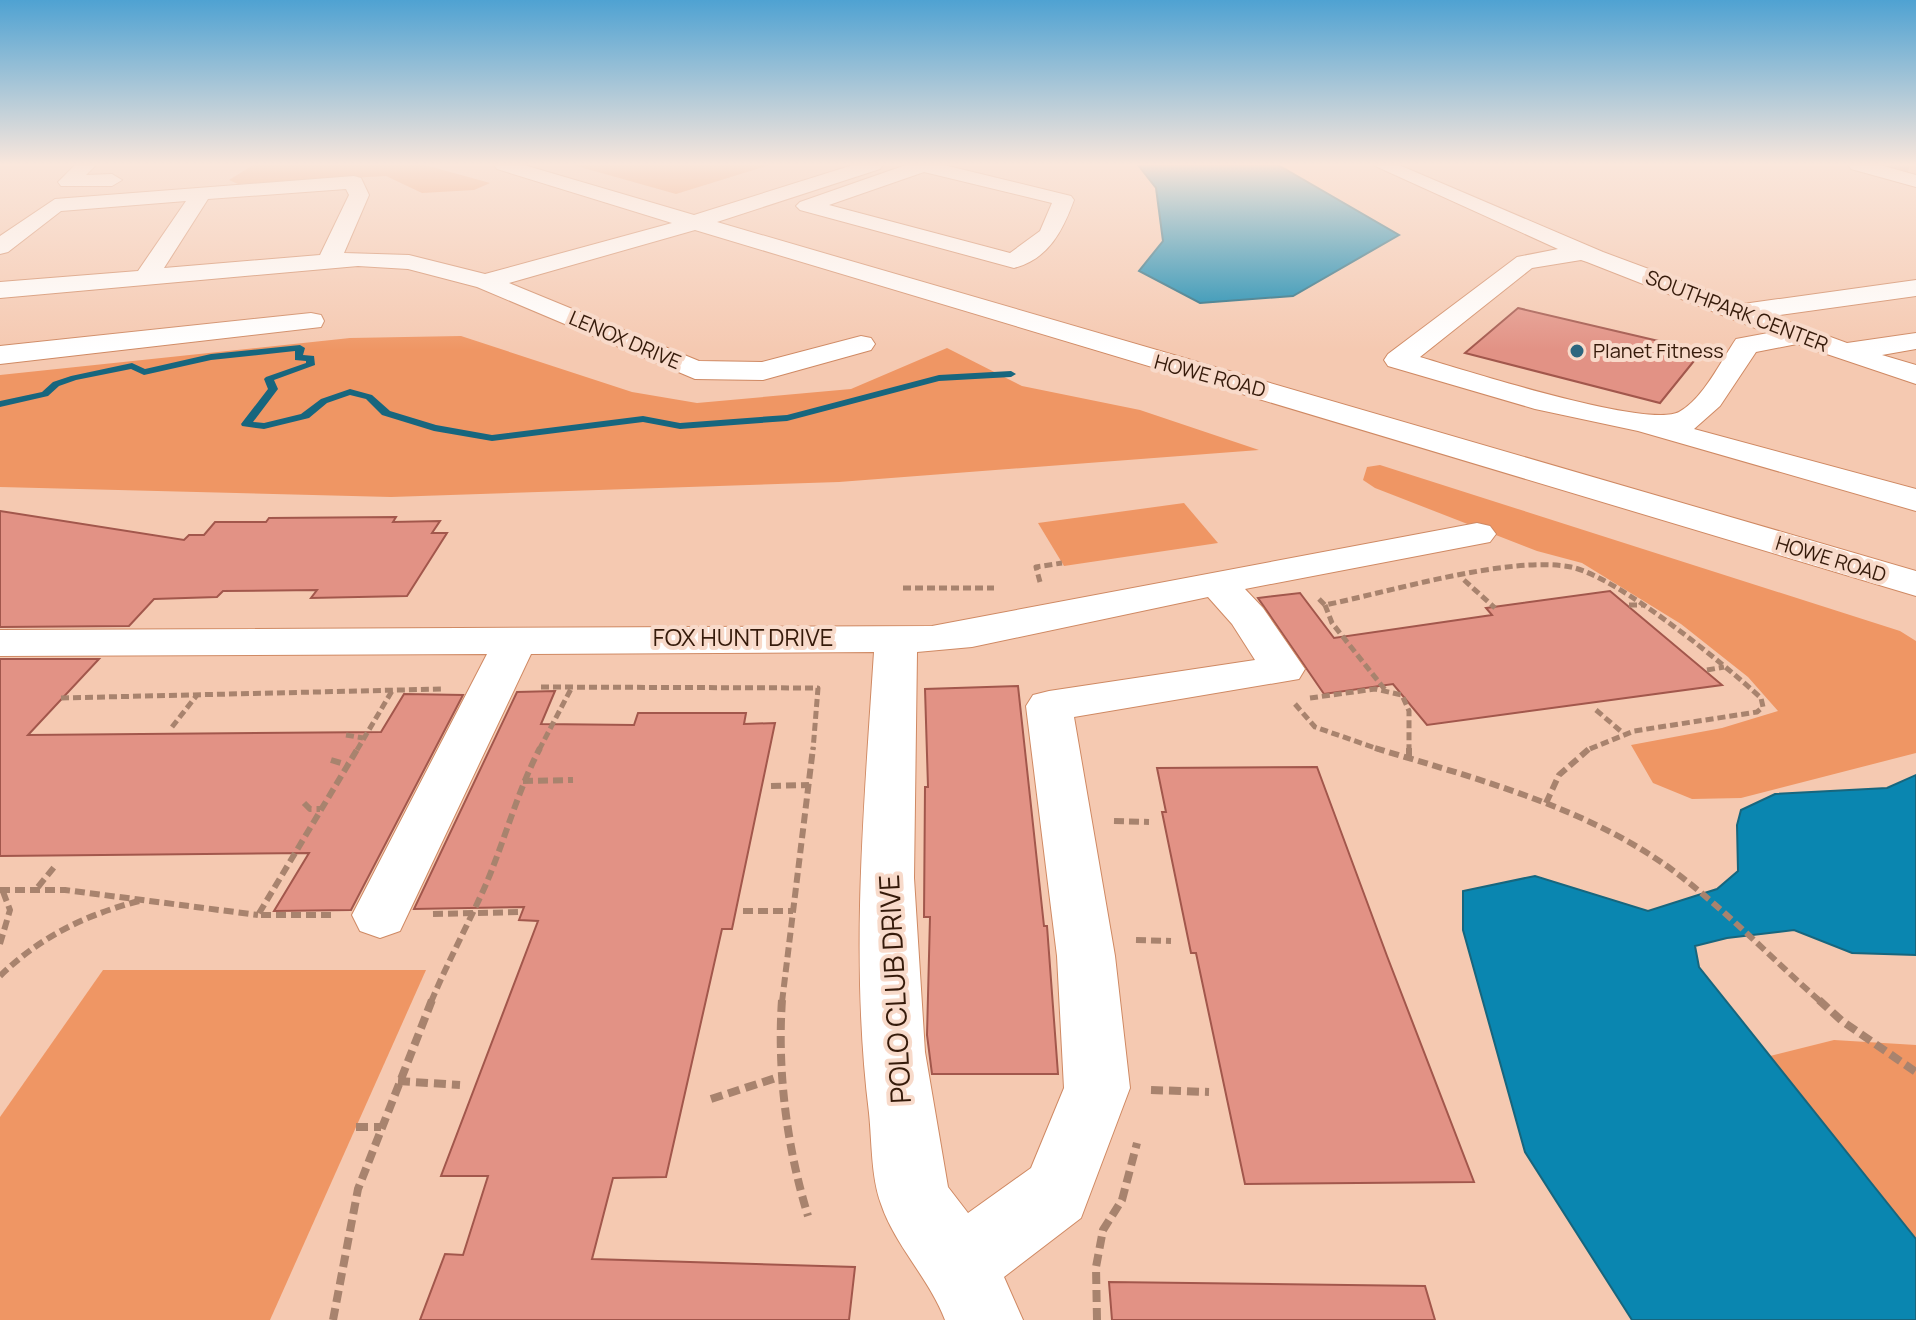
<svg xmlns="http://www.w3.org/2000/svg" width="1916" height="1320" viewBox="0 0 1916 1320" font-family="Manrope,sans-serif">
<rect width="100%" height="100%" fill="#f5c9b1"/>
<g fill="#ef9664">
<polygon points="253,165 425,165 490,183 474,190 422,193 386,176 238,184 229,180"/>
<polygon points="573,165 770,165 676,194"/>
<polygon points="461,336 632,392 697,403 851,389 947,348 1022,386 1140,410 1259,450 839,482 391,497 0,487 0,375 350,338"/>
<polygon points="1380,465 1900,631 1916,641 1916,753 1741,798 1692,799 1653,783 1631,745 1722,728 1778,711 1748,677 1681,624 1582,563 1537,551 1375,488 1363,480 1367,467"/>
<polygon points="1184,503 1218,543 1064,566 1038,523"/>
<polygon points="103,970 426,970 270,1320 0,1320 0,1117"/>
<polygon points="1834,1040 1916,1045 1916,1239 1770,1056"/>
</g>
<g fill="#0a86b0" stroke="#17667e" stroke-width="2">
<polygon points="1138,165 1278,165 1399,235 1293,296 1200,303 1139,271 1163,241 1156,188"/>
<polygon points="1916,775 1916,955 1852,953 1794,930 1727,938 1695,946 1699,967 1916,1239 1916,1320 1632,1320 1525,1152 1463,930 1463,891 1535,876 1648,911 1717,889 1738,871 1737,825 1741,810 1775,794 1887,788"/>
</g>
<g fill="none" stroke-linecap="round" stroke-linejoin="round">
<polygon fill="#17667e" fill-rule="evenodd" points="300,345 305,348 303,355 314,356 315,365 274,380 278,389 253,422 264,423 301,414 321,399 350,389 372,395 390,411 436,425 492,435 643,416 680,423 787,415 939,375 1011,371 1016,374 1011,377 939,381 787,421 680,429 643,422 492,441 434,431 382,415 366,399 350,395 327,403 309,418 264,429 242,426 241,424 268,389 264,379 266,377 306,363 306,361 295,360 295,351 211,360 144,375 131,369 76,380 59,386 48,396 0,407 0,401 42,392 53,382 71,376 132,363 145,369 211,354"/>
</g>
<g fill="#e29285" stroke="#a2574c" stroke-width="2">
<polygon points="1518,308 1620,332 1702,351 1660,403 1465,353"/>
<polygon points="0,511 184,540 189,535 204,535 215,522 266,522 269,518 396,517 393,522 440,521 432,533 447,533 407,596 311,598 317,590 223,591 217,597 154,599 129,626 0,627"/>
<polygon points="1610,591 1722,685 1427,725 1393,684 1324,694 1258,598 1300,593 1334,638 1492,615 1486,608"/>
<polygon points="0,659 99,659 28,735 381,732 404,694 463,695 351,910 274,911 309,853 0,856"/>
<polygon points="1018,686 1044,926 1047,926 1058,1074 932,1074 927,1035 930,917 924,917 925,787 928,787 925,689"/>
<polygon points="555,691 541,724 634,725 638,713 746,713 744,724 775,723 732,929 722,929 666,1177 613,1178 592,1259 855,1267 849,1320 420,1320 445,1254 463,1255 488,1176 441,1176 538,921 519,920 524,907 414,909 517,692"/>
<polygon points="1317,767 1387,956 1474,1182 1245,1184 1196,953 1191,953 1162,812 1166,812 1157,768"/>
<polygon points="1109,1282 1425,1286 1435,1320 1112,1320"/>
</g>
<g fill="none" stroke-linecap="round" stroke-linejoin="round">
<polyline stroke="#cfa690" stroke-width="21" stroke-dasharray="21 11" stroke-linecap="butt" points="1888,165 1916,173"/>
<defs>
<g id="minor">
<polygon points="75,165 96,165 86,175 112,174 122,180 112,186 61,186 58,182"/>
<path d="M494,165H524L694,215L853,165H883L880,169L717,222L1916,571V596L695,230L509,283L699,361L762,362L861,336L871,338L875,344L871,350L763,380L695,379L477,287L408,269L358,266L0,298V282L138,271L186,201L61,211L8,252L0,254V236L55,199L354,176L361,178L369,195L344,253L409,255L485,274L672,223L497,169ZM346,189L349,195L320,255L164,268L208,199Z"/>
<path d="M906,165H944L1071,196L1074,200C1063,230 1049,259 1014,268L800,210L796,206L800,202ZM924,172L1052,203L1040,231L1010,253L829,205Z"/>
<path d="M1373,165H1399L1603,252L1743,304L1916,280V296L1773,316L1847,343L1916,333V349L1882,355L1916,365V384L1797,344L1756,352L1720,406L1694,429L1916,489V511L1638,431L1535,409L1388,366L1384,360L1388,354L1517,257L1558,249ZM1581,260L1587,262L1768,333L1736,339C1721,361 1703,399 1679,412C1647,429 1461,369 1420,357L1532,268Z"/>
<polygon points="1848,165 1880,165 1916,175 1916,187 1851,169"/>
<polygon points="311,313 321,315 324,321 321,327 0,364 0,346"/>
<path d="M1477,523L1490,526L1496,534L1490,542L1245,589L1263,608L1305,669L1299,679L1074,717L1115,956L1130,1088L1081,1218L1004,1277L1023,1320H945C929,1278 895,1246 881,1204C871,1177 872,1142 869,1113C850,960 864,806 874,652L531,654L400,931L380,938L360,931L352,915L487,654L0,656V630L932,626ZM1208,597L1232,624L1255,660L1049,691L1033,695L1026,706L1057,956L1064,1088L1031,1168L968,1213L948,1187L925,1052L914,878L917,652L972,647Z"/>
</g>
</defs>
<use href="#minor" stroke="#cf8963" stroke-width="2"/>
<g stroke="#a8836e" stroke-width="5" stroke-dasharray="8 4" stroke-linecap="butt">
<polyline points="1464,580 1495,608"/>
<polyline points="1040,582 1036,567 1062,563"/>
<polyline points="903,588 994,588"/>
<path d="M1319,599L1325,605C1389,592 1510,555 1571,567C1618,577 1723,663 1761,698L1763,707L1757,712L1634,731L1587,750"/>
<polyline points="1325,605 1332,623 1386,691"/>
<polyline points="1629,605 1644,605"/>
<polyline points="1707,670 1724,667"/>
<polyline points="541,687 818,688 813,750"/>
<polyline points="61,698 443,689"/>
<polyline points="1310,698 1375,689 1402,695 1409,711 1409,750"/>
<polyline points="1295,704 1315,727 1381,750"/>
<polyline points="1596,710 1623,733"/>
<polyline points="172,727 197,695"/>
<polyline points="346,735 363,738"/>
<polyline points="357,750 392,691"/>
<polyline points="539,750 572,687"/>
</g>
<g stroke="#a8836e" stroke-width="6" stroke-dasharray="10 5" stroke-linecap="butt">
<path d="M1375,748C1474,778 1586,807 1671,869C1724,908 1772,959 1821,1002"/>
<polyline points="1409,748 1409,759"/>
<polyline points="331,760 347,765"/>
<polyline points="523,781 573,780"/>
<polyline points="771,786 809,785"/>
<polyline points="304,803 310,809 320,809"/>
<polyline points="1546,803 1559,775 1590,748"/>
<polyline points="1114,821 1149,822"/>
<polyline points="38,887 55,866"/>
<polyline points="0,890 65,890 258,915"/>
<polyline points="743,911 793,911"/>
<polyline points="433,914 522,912"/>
<polyline points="331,915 258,915 358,748"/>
<polyline points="1136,940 1171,941"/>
<polyline points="0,944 10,910 2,889"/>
<path d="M0,976C40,937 85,915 139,901"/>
<path d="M431,1002C447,964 466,928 483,891C504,844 516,794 540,748"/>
<polyline points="782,1002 813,748"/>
</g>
<g stroke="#a8836e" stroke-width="8" stroke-dasharray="12 6" stroke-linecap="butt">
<path d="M782,1000C777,1072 787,1148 808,1216"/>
<polyline points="1819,1000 1842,1021 1916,1072"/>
<polyline points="398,1081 460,1085"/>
<polyline points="1151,1090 1209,1092"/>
<polyline points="711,1099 782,1076"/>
<polyline points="356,1127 381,1127"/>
<polyline points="333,1320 358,1189 432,1000"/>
<polyline points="1097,1320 1096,1267 1103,1230 1122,1200 1137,1143"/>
</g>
<use href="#minor" fill="#fff" fill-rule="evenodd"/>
</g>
<linearGradient id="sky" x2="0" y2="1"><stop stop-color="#4fa2d2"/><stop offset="0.47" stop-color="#fae7dc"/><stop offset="1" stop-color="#fae7dc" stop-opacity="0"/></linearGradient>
<rect width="1916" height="350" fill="url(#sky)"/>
<circle fill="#2d667f" stroke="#f8daca" stroke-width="3" cx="1577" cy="351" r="8"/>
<g text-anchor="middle" stroke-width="8" stroke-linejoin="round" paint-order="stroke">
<g font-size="20" fill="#351a0a" stroke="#f8daca">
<text transform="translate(1737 311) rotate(21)" y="7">SOUTHPARK CENTER</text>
<text transform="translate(625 340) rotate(23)" y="7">LENOX DRIVE</text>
<text transform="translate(1210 376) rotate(15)" y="7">HOWE ROAD</text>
<text transform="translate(1831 559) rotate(17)" y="7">HOWE ROAD</text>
</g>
<g font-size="20" fill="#351a0a" stroke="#f8daca" text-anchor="start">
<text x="1593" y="358">Planet Fitness</text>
</g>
<g font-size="24" fill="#351a0a" stroke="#f8daca">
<text x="743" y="646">FOX HUNT DRIVE</text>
</g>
<g font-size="28" fill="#351a0a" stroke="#f8daca">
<text transform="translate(895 989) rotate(-93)" y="10">POLO CLUB DRIVE</text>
</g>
</g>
</svg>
